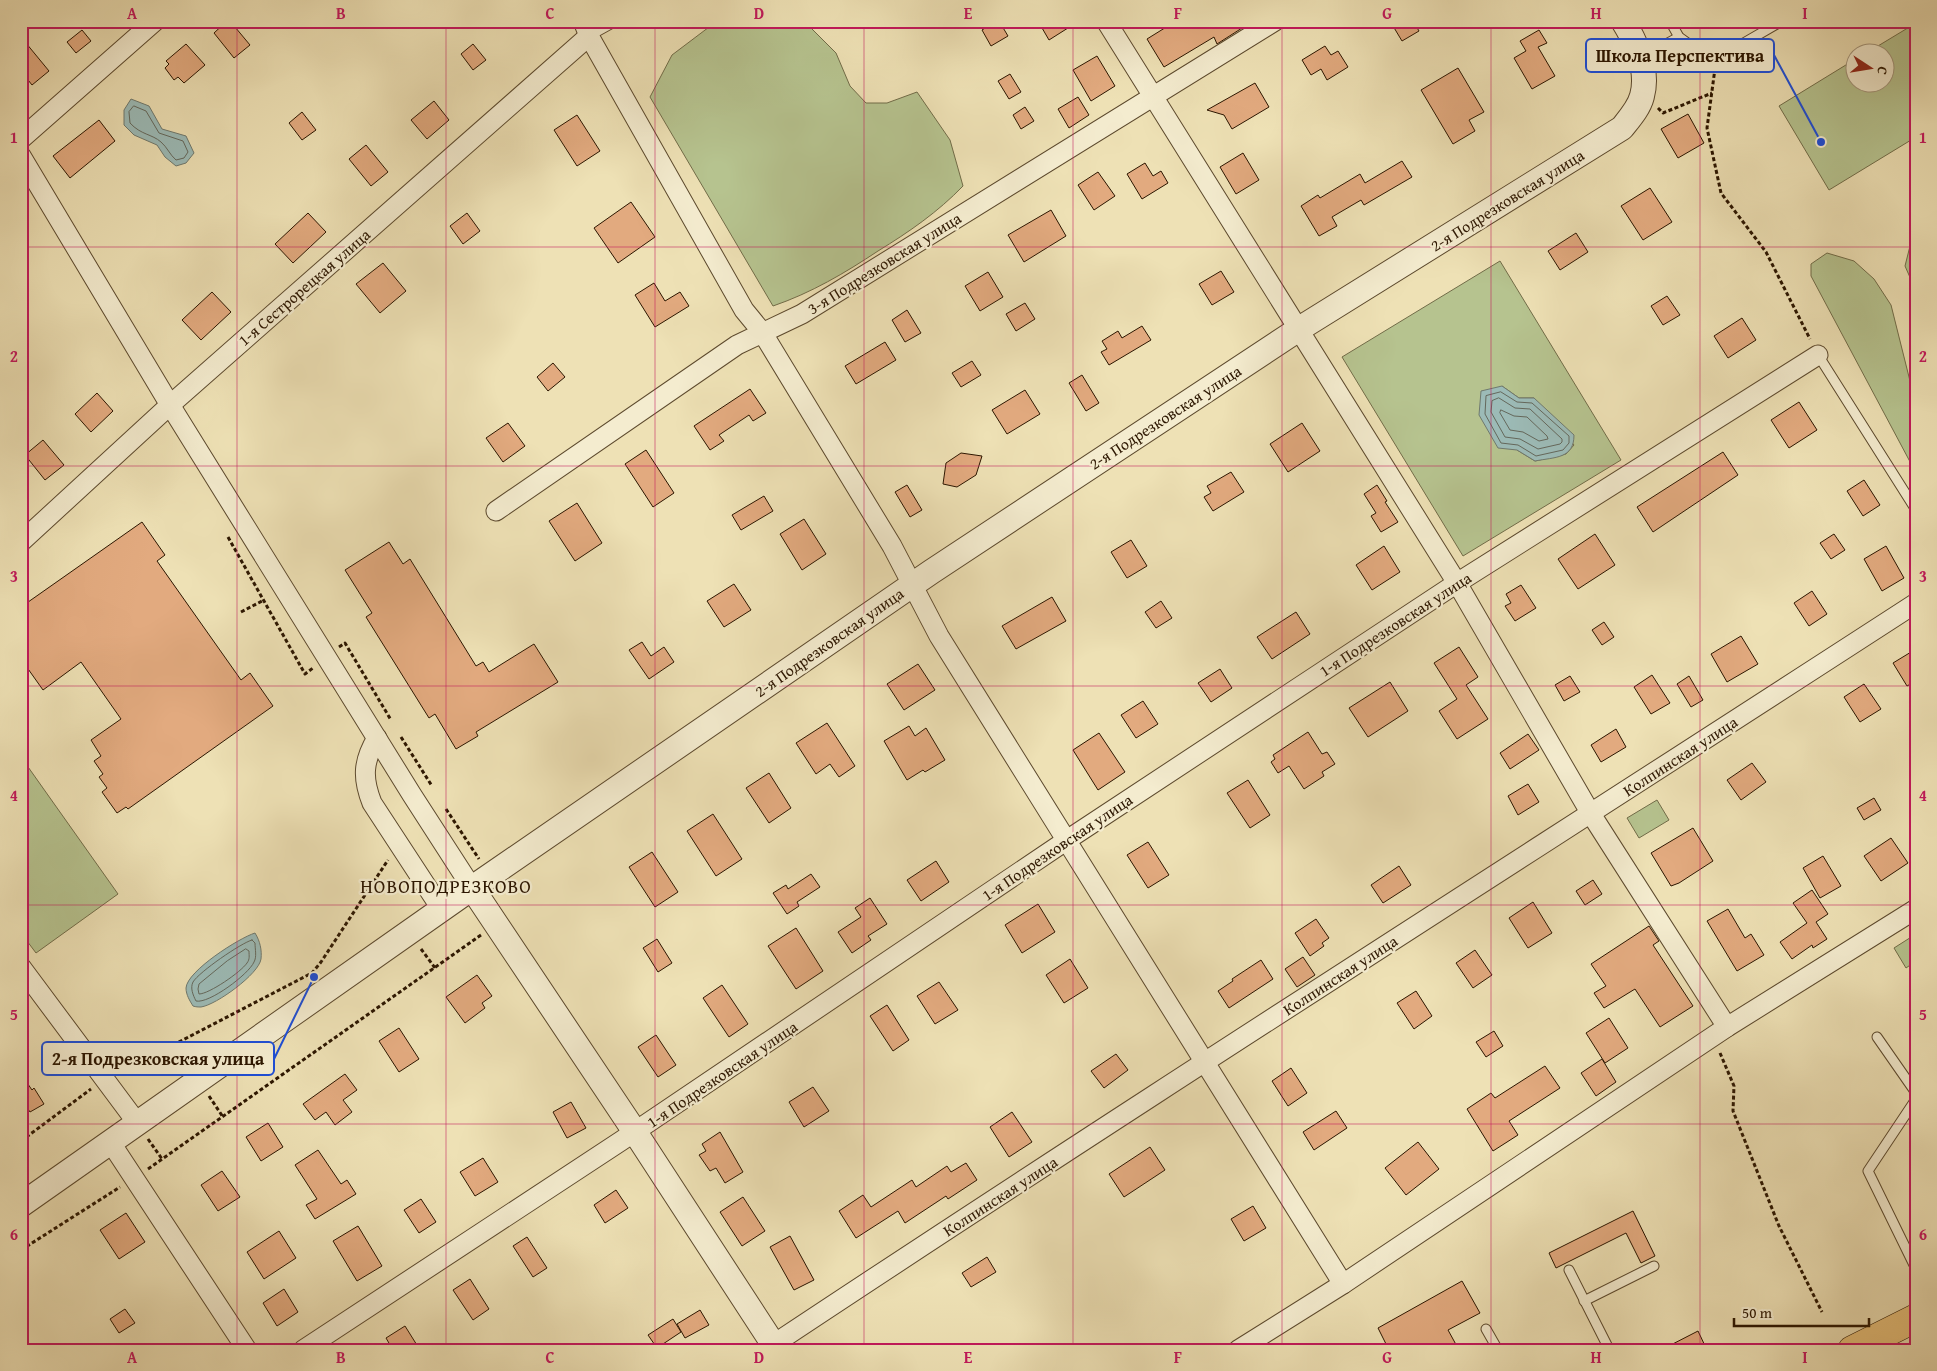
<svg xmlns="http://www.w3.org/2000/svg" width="1937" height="1371" viewBox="0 0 1937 1371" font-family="'Gentium Book Plus',serif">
<rect width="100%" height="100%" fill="#eee1b5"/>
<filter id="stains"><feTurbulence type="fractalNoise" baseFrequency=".004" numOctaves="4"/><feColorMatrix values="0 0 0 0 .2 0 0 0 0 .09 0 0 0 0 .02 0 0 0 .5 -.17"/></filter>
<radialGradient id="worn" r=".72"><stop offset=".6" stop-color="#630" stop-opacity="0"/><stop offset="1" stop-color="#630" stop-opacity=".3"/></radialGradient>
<g fill="#b6c38f" stroke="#716c48" fill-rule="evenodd">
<path d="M717,21H786L811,28L836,53L850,86L866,103H887L917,92L950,140L963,186C938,212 909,232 878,251C845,273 811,293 773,306L650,97L672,55Z"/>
<polygon points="1916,23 1916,137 1829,190 1779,106 1854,60 1854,82 1884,82 1884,52 1868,52"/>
<polygon points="1916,222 1916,291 1905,266"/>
<polygon points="1827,253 1854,261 1874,279 1891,305 1912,389 1916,395 1916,473 1811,276 1811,264"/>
<path d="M1500,261L1621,460L1463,556L1342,357ZM1502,386L1519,398H1534L1574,445L1566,454L1535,461L1517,450Z"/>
<polygon points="21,757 118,894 36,953 21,933"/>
<polygon points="1657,800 1669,820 1639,838 1627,818"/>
<polygon points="1916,934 1916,961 1906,968 1894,948"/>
</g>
<g fill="#9cbbb7" stroke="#6f796e">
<polygon points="131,99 149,106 162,129 186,136 194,153 186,163 176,166 165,157 157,145 134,135 124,125 124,110"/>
<path d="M1502,386L1519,398H1534L1574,435C1574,459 1555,457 1535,461L1517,450L1498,448L1479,415L1481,391Z"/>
<path d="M255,933C260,941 262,950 261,959C259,974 216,1005 201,1007C198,1007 196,1007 193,1006C190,1001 186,995 186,988C187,971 239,938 255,933Z"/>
</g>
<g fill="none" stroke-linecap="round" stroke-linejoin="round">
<g stroke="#64685c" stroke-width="1">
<path d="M134,106L146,111L159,133L183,141L188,152L184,158L176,160C170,155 167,147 161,142C152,134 141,135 130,123L129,112Z"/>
<polygon points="1501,392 1517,402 1532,403 1569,436 1569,443 1563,450 1536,456 1518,445 1501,443 1485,414 1486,396"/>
<polygon points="1499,398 1515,408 1530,409 1562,439 1562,442 1560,444 1538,449 1520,439 1505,437 1491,412 1492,401"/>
<polygon points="1501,410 1514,416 1527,417 1547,436 1548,439 1539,441 1523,432 1510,430 1500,413"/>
<path d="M252,940L255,943C255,949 257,957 254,962C249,974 209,1004 196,1001C193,995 190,988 193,982C199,972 241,943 252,940Z"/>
<path d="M246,949L249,951C249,956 250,959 247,963C241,972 209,994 199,994L198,989L199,984L227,961Z"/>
</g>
</g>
<g fill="#e2aa7f" stroke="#2c1600">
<polygon points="227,21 230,21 250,45 234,58 214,33"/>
<polygon points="996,21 999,21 1008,36 991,46 982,30"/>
<polygon points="1038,21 1079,21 1049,40"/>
<polygon points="1176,21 1253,21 1217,44 1214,37 1164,67 1147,39"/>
<polygon points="1390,21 1413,21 1419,31 1402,41"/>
<polygon points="82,30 91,41 76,53 67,42"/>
<polygon points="1539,30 1547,43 1538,47 1555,76 1532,89 1514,58 1526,51 1520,41"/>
<polygon points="21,37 49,71 32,85 21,71"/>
<polygon points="186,44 205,65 184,83 178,77 174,80 165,68 169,64 166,61"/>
<polygon points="473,44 486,60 473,70 461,54"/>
<polygon points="1325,46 1331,55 1338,51 1348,67 1327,80 1321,69 1311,75 1302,60"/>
<polygon points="1097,56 1115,86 1091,101 1073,70"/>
<polygon points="1458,68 1484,112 1469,120 1475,131 1453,144 1421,90"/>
<polygon points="1010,74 1021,92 1009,99 998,81"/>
<polygon points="1255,83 1269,107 1232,129 1224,115 1207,110"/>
<polygon points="1078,97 1089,115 1069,128 1058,109"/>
<polygon points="434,101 449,120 427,139 411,120"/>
<polygon points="1025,107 1034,121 1021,129 1013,115"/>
<polygon points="302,112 316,130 302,140 289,123"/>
<polygon points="1688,114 1704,143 1678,158 1661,129"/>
<polygon points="577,115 600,151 577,166 554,130"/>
<polygon points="99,120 115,141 70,178 53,156"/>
<polygon points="366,145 388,172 371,186 349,159"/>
<polygon points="1243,153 1259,180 1236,194 1220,167"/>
<polygon points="1402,161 1412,177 1364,205 1361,200 1332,217 1337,226 1319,236 1301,206 1318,195 1320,198 1360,174 1365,183"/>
<polygon points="1145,163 1153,176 1161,171 1168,183 1142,199 1127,174"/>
<polygon points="1098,172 1115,196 1094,210 1078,185"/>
<polygon points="1650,188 1672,222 1643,240 1621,206"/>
<polygon points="631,202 655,237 618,263 594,228"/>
<polygon points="1051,210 1066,236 1024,262 1008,235"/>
<polygon points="308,213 326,232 293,263 275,244"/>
<polygon points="467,213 480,231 463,244 450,226"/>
<polygon points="1576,233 1588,252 1560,270 1548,251"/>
<polygon points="383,263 406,291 380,313 356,284"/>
<polygon points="1221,271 1234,292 1212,305 1199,284"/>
<polygon points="988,272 1003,297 980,311 965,286"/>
<polygon points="654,283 665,301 680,292 689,306 655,327 635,295"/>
<polygon points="212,292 231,312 201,340 182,320"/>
<polygon points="1667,296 1680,315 1663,325 1651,306"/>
<polygon points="1025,303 1035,319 1016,331 1006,314"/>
<polygon points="907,310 921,333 905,342 892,320"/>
<polygon points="1742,318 1756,340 1728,358 1714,336"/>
<polygon points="1142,326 1151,340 1109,365 1101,352 1107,349 1102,341 1118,331 1122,338"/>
<polygon points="885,342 896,360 856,384 845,366"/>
<polygon points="972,361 981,375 961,387 952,373"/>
<polygon points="553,363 565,377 548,391 537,377"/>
<polygon points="1082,375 1099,403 1086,411 1069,383"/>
<polygon points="750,389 766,413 753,421 749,415 719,435 724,441 710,450 694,426"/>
<polygon points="1025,390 1040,414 1007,434 992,410"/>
<polygon points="97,393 113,411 91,432 75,414"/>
<polygon points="1799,402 1817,430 1789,448 1771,420"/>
<polygon points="508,423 525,446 503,462 486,438"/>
<polygon points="1302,423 1320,451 1288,472 1270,444"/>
<polygon points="43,440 64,465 45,480 25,455"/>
<polygon points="646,450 674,493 653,507 625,464"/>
<polygon points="1723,452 1738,475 1653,532 1637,507"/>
<polygon points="961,453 982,456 976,475 957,487 943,484 946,463"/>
<polygon points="1231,472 1244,492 1213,511 1204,497 1211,493 1207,486"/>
<polygon points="1864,480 1880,505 1863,516 1847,491"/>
<polygon points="907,485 922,510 910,517 895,492"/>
<polygon points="1377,485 1387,501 1385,502 1398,522 1381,532 1371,516 1376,513 1364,494"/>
<polygon points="764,496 773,511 741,530 732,515"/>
<polygon points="577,503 602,543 575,561 549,521"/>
<polygon points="804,519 826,554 802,570 780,534"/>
<polygon points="142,522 165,555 157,561 241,680 250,673 273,706 128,809 126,807 117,813 102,792 107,788 99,777 103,774 94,761 101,756 91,740 121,719 81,662 43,690 21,659 21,607"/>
<polygon points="1595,534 1615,565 1578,589 1558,559"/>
<polygon points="1834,534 1845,550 1831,559 1820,543"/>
<polygon points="1131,540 1147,566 1127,578 1111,552"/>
<polygon points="389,542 403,564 410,559 476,666 483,662 489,672 534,644 558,682 476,732 478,736 456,749 435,714 429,718 366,617 372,613 345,570"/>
<polygon points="1384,546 1400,572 1372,590 1356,565"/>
<polygon points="1886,546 1904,578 1882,591 1864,559"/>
<polygon points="734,584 751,610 724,627 707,601"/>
<polygon points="1521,585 1536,608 1515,621 1505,606 1511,603 1506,594"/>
<polygon points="1812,591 1827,614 1809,626 1794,603"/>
<polygon points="1052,597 1066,621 1016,649 1002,626"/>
<polygon points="1161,601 1172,618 1156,628 1145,612"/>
<polygon points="1296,612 1310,634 1272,659 1257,637"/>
<polygon points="1604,622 1614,637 1602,645 1592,630"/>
<polygon points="1741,636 1758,664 1727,682 1711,654"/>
<polygon points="642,642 651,656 664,647 674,662 649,679 629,650"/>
<polygon points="1459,647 1478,677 1466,685 1488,719 1457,739 1439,711 1457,699 1434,663"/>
<polygon points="1916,649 1916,681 1907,686 1893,663"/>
<polygon points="918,664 935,690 904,710 887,684"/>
<polygon points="1220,669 1232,688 1211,702 1198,683"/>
<polygon points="1652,675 1670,703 1651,714 1634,687"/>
<polygon points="1570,676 1580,692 1564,701 1555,685"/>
<polygon points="1689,676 1703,700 1691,707 1677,684"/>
<polygon points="1390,682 1408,711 1368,737 1349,708"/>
<polygon points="1864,684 1881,709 1860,722 1844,697"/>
<polygon points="1143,701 1158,724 1136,738 1121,715"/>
<polygon points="827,723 855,766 839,777 830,764 816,774 796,743"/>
<polygon points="909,726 915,736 926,728 945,760 925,772 923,770 907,780 884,741"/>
<polygon points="1616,729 1626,747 1601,762 1591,745"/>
<polygon points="1308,732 1322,754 1327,752 1335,764 1322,772 1324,776 1304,789 1289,766 1278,773 1271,762 1275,759 1273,755"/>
<polygon points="1099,733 1125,772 1098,790 1073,750"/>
<polygon points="1528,734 1539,750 1510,769 1500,753"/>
<polygon points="1752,763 1766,782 1741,800 1727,780"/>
<polygon points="769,773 791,808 769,823 746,788"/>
<polygon points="1248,780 1270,815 1250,828 1227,793"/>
<polygon points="1528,784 1539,802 1518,815 1508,796"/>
<polygon points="1874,798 1881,810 1864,820 1857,808"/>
<polygon points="713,814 742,859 716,876 687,831"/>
<polygon points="1693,828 1713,861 1679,883 1671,886 1651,853"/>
<polygon points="1891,838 1908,863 1881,881 1864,856"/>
<polygon points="1148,842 1169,875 1148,888 1127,855"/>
<polygon points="652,852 678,892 655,907 629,867"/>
<polygon points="1823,856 1841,886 1820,898 1803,868"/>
<polygon points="936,861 949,882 921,901 907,880"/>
<polygon points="1399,866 1411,885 1383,903 1371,885"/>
<polygon points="811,874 820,887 797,902 799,906 787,914 773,893 786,885 788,889"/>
<polygon points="1593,880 1602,894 1585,905 1576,891"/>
<polygon points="1812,890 1828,914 1816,922 1827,939 1813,948 1812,945 1792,959 1780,942 1807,923 1793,903"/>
<polygon points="870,898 887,924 868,936 871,940 852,953 838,932 861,917 855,908"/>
<polygon points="1533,902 1552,933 1528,948 1509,918"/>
<polygon points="1038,904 1055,932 1022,953 1005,925"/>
<polygon points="1728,909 1745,938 1751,934 1764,955 1737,971 1707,921"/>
<polygon points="1316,919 1329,938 1322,943 1324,946 1310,956 1295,933"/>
<polygon points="1649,926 1659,941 1653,945 1693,1006 1660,1027 1635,989 1604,1008 1594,993 1606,986 1591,964"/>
<polygon points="796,928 823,971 796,989 768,946"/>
<polygon points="657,939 672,963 658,972 643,948"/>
<polygon points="1475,950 1492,975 1473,988 1456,963"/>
<polygon points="1303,957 1315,975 1297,987 1285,969"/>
<polygon points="1070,959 1088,988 1064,1003 1046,975"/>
<polygon points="1261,960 1273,979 1229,1008 1218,991 1233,981 1232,979"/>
<polygon points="477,975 492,996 482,1003 485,1008 465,1023 446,997"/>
<polygon points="939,982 958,1010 935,1024 917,996"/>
<polygon points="722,985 748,1024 729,1037 703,998"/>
<polygon points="1416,991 1432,1016 1414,1029 1397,1003"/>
<polygon points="887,1005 909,1040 893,1051 870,1016"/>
<polygon points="1609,1018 1628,1048 1605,1063 1586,1033"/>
<polygon points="399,1028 419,1059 399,1072 379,1041"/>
<polygon points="1494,1031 1503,1046 1486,1057 1476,1042"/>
<polygon points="656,1035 676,1065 658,1077 638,1047"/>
<polygon points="1116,1054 1128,1070 1104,1088 1091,1071"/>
<polygon points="1602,1059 1616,1082 1596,1096 1581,1073"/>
<polygon points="1545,1066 1560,1088 1509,1121 1518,1135 1493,1151 1467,1109 1491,1093 1495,1098"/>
<polygon points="1291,1068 1307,1093 1288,1106 1272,1081"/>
<polygon points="21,1074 32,1090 34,1088 44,1104 30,1112 21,1099"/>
<polygon points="345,1074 357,1090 343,1100 352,1112 335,1125 326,1112 315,1120 303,1104"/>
<polygon points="813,1087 829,1111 804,1127 789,1102"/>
<polygon points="571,1102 586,1128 567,1138 553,1112"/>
<polygon points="1336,1111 1347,1128 1314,1150 1303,1132"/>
<polygon points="1012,1112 1032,1142 1009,1157 990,1127"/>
<polygon points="268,1123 283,1147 261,1161 246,1137"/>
<polygon points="720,1132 743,1172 725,1183 716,1168 710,1171 699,1155 706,1151 702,1144"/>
<polygon points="1418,1142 1439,1169 1406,1195 1385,1168"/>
<polygon points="1150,1147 1165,1170 1124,1197 1109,1174"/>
<polygon points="318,1150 341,1184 347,1180 356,1194 315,1219 306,1205 317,1199 295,1165"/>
<polygon points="483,1158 498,1182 475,1196 460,1172"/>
<polygon points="966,1163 977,1180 948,1199 946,1196 905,1223 898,1211 856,1238 839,1211 863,1195 871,1207 912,1180 916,1187 947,1166 951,1172"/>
<polygon points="222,1171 240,1197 218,1211 201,1185"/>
<polygon points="616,1190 628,1208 605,1223 594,1205"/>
<polygon points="743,1197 765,1231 742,1246 720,1212"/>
<polygon points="421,1199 436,1222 419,1233 404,1210"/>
<polygon points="1253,1206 1266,1228 1244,1241 1231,1219"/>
<polygon points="1633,1211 1655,1256 1641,1263 1626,1233 1556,1268 1549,1253"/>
<polygon points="126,1213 145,1242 119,1259 100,1230"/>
<polygon points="358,1226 382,1266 357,1281 333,1241"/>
<polygon points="279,1231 296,1258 264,1279 247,1252"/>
<polygon points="790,1236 814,1280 794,1290 770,1247"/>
<polygon points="527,1237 547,1268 533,1277 513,1246"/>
<polygon points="987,1257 996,1272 971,1287 962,1273"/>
<polygon points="470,1279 489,1309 473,1320 453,1290"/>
<polygon points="1462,1281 1480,1313 1448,1330 1459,1350 1389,1350 1378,1328"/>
<polygon points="284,1289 298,1312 277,1326 263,1303"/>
<polygon points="125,1309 135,1323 119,1333 110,1319"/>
<polygon points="700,1310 709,1325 685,1338 677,1324"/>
<polygon points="673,1319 681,1332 657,1348 648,1335"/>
<polygon points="405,1326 420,1350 393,1350 386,1338"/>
<polygon points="1698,1331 1707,1350 1661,1350"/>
</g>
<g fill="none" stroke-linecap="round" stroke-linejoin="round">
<defs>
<g id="service">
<polyline points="1670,21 1679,37 1693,47 1730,51 1782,21"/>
<polyline points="589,36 616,21"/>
<polyline points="1642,57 1679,37"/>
<polyline points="1818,355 1916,510"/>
<polyline points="1877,1037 1916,1093"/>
<polyline points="1916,1099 1868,1171 1916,1269"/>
<polyline points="1569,1270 1609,1349 1606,1350"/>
<polyline points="1584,1301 1654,1266"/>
<polyline points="1486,1329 1498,1350"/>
</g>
<g id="minor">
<polyline points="583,21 589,36 744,310 762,332 892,546 939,636 1343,1284"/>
<polyline points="1106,21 1457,583 1591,814 1727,1027"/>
<polyline points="21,139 155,21"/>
<polyline points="21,156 170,405 412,795 472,888"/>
<polyline points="496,511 737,345 802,314 1275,21"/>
<polyline points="21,542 170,405 589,36"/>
<path d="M377,738C363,761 362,778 372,803L442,910"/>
<polyline points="21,967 138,1124"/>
<polyline points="111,1143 247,1350"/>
<polyline points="303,1350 621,1141 1067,840 1457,583 1818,355"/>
<path d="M765,1350C1146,1097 1532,852 1916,603"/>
<polyline points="1238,1350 1343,1284 1727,1027 1916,909"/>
</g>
<g id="tertiary">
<polyline points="472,888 635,1132 777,1350"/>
<path d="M21,1205L472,888L931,572L1299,329L1622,128C1630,118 1639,108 1642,96C1649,71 1636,42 1623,21"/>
</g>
<polyline id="trunk" points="1852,1350 1916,1318"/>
</defs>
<use href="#service" stroke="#5c492d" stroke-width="11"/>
<use href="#minor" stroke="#5c492d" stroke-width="21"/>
<use href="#tertiary" stroke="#5c492d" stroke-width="26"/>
<use href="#trunk" stroke="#2c1600" stroke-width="29"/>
<g stroke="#2c1600" stroke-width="3" stroke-dasharray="4 2.5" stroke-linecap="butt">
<polyline points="1716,61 1707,128 1721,193 1766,252 1810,339"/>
<polyline points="1658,108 1663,113 1712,93"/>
<polyline points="228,537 305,674 313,668"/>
<polyline points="241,612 264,600"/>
<polyline points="339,647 345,643 391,720"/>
<polyline points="401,737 432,786"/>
<polyline points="446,809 479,859"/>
<polyline points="421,949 435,968"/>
<polyline points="1720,1053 1734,1086 1733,1111 1779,1226 1822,1312"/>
<polyline points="121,1072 312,973 321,962 388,860"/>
<polyline points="209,1096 223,1117"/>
<polyline points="148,1139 162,1159"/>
<polyline points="21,1141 91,1089"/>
<polyline points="148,1169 481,935"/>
<polyline points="21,1250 120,1187"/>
</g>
<use href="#service" stroke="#f4eccf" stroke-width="9"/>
<use href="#minor" stroke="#f4eccf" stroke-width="19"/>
<use href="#tertiary" stroke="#f4eccf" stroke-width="24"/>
<use href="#trunk" stroke="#e7c07a" stroke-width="28"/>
</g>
<path fill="none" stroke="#c2185b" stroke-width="1" stroke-opacity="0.55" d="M237,21V1350M446,21V1350M655,21V1350M864,21V1350M1073,21V1350M1282,21V1350M1491,21V1350M1700,21V1350M21,247H1916M21,466H1916M21,686H1916M21,905H1916M21,1124H1916"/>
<g text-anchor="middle" stroke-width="4.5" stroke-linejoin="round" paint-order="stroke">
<g font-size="16" fill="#2c1600" stroke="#f4eccf">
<text transform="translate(1507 200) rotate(-32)" y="6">2-я Подрезковская улица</text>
<text transform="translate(884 263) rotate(-32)" y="6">3-я Подрезковская улица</text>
<text transform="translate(304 287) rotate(-41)" y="6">1-я Сестрорецкая улица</text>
<text transform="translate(1165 417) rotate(-33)" y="6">2-я Подрезковская улица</text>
<text transform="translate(1395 624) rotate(-33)" y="6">1-я Подрезковская улица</text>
<text transform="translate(829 642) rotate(-35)" y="6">2-я Подрезковская улица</text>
<text transform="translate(1680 756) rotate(-33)" y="6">Колпинская улица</text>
<text transform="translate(1057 847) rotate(-34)" y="6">1-я Подрезковская улица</text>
<text transform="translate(1340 975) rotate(-33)" y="6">Колпинская улица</text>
<text transform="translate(722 1074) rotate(-34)" y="6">1-я Подрезковская улица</text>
<text transform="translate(1000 1196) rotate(-33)" y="6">Колпинская улица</text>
</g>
<g font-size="19" letter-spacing="1" fill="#2c1600" stroke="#f4eccf">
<text x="446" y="893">НОВОПОДРЕЗКОВО</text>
</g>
</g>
<path fill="none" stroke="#1d4ed8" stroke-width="2" d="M1821 142L1774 55M314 977L274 1059"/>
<g fill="#1d4ed8" stroke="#f4eccf" stroke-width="2">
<circle cx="1821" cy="142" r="5"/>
<circle cx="314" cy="977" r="5"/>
</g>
<g fill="#f4eccf" stroke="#1d4ed8" stroke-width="2">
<rect x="1586" y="39" width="188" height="33" rx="5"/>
<rect x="42" y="1042" width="232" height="33" rx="5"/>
</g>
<g font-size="18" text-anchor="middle" font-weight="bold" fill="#2c1600">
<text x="1680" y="62">Школа Перспектива</text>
<text x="158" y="1065">2-я Подрезковская улица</text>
</g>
<rect width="1937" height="1371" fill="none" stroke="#eee1b5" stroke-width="55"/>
<g transform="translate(1870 68) rotate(102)"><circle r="24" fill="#f4eccf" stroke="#a4967c"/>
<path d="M0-4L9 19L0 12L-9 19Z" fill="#8f2418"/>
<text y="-8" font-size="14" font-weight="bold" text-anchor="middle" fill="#2c1600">С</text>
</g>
<path d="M1734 1318v8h135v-8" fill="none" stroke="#2c1600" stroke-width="2.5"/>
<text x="1742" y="1318" font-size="15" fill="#2c1600" stroke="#f4eccf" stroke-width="4" paint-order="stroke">50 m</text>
<rect x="28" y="28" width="1882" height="1316" fill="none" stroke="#c2185b" stroke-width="2"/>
<g font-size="16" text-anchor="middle" font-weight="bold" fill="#c2185b">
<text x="132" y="19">A</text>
<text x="341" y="19">B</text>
<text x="550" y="19">C</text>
<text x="759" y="19">D</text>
<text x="968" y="19">E</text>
<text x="1178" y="19">F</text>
<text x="1387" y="19">G</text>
<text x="1596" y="19">H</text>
<text x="1805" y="19">I</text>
<text x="14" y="143">1</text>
<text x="1923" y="143">1</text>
<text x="14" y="362">2</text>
<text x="1923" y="362">2</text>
<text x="14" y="582">3</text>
<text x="1923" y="582">3</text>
<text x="14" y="801">4</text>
<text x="1923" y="801">4</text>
<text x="14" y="1020">5</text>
<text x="1923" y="1020">5</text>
<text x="14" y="1240">6</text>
<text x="1923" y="1240">6</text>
<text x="132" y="1363">A</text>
<text x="341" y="1363">B</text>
<text x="550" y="1363">C</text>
<text x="759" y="1363">D</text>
<text x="968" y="1363">E</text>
<text x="1178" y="1363">F</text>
<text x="1387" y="1363">G</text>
<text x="1596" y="1363">H</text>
<text x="1805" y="1363">I</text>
</g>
<rect width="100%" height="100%" filter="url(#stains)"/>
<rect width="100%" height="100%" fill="url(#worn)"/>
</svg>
